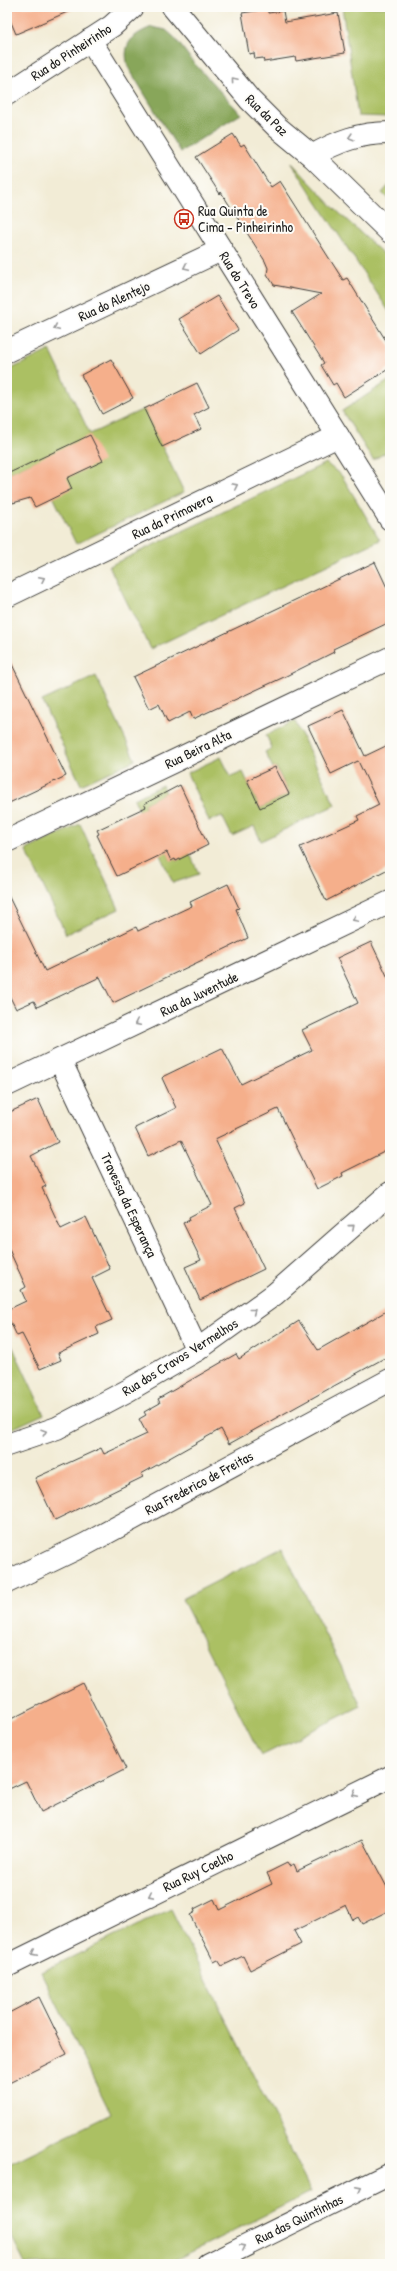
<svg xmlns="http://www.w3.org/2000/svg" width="397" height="2271" viewBox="0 0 397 2271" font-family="'Patrick Hand',sans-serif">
<rect width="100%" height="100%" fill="#fdfcf7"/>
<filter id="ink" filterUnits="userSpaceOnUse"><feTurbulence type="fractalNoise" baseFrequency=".025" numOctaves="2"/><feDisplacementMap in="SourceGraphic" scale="8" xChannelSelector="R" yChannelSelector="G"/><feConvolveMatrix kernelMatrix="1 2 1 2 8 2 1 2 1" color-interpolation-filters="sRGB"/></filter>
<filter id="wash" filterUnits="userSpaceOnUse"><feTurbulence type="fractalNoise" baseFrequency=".012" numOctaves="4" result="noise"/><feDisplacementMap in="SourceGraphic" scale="16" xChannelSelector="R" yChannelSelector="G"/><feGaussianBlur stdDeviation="0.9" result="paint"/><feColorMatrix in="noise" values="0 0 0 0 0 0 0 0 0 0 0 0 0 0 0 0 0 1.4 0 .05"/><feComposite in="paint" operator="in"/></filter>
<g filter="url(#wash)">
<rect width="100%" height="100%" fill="#f2ecd6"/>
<g fill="#abc064" stroke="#646e40">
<polygon points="342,7 390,7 390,117 358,116"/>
<polygon points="291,162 335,209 390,260 390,313"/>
<polygon points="390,184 390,201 382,193"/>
<polygon points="50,350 90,434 144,409 184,492 76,544 36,461 7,474 7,371"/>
<polygon points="390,380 390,450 373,460 342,411"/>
<polygon points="326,463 342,476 380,540 150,649 109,566"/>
<polygon points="96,676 135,760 81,785 42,701"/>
<polygon points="295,721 335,805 261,841 254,826 232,836 222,816 209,821 187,773 221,757 231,777 243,772 260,808 289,794 276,767 273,768 265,752 272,748 266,735"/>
<polygon points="162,785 166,793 144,804 171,860 175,859 176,861 190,854 199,874 173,883 134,799"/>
<polygon points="80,824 119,909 66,934 26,850"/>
<polygon points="7,1335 44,1414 7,1431"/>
<polygon points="282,1548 361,1706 261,1756 182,1599"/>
<polygon points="171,1909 311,2192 167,2264 25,2264 7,2227 7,2165 111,2114 41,1972"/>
</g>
<path fill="#88a65a" stroke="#52613b" d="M152,27L166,30L174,37L194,63L241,114L180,152L128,67C122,44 131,35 152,27Z"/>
<g id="blocks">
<g fill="#f5af8b">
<polygon points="7,7 79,7 16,34 7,13"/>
<polygon points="268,9 268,13 283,11 285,22 338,13 345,53 296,61 295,57 264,62 263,58 255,59 254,53 249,54 242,13"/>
<polygon points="233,134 241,146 244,144 271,187 280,181 343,280 347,278 390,347 390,368 344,397 336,383 333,385 321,365 324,363 292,312 321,294 274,285 267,274 268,268 265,261 221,192 220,194 196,157"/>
<polygon points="217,296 238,330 201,354 179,319"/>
<polygon points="111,359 133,398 102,414 81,375"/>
<polygon points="197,383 209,407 194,415 201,429 162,447 144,409"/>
<polygon points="90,435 103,461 67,478 72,489 35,507 30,498 13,503 7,489 7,474"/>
<polygon points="375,562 390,594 390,622 333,649 334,652 282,678 193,719 190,712 168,723 159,704 149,709 133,677"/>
<polygon points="7,654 66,776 7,804"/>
<polygon points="343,710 365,756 390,744 390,868 326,901 300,847 359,820 357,816 379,805 358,761 331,774 308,726"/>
<polygon points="275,767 289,794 260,808 247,780"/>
<polygon points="180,785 208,845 176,861 175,859 171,861 167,852 117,876 97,835 99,834 97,830 146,807 144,804"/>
<polygon points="228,884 239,908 236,909 248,938 113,1003 100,977 37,1007 34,1001 16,1009 7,991 7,893 45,971 136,927 138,931 192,906 190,902"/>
<polygon points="371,942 390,982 390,1149 342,1173 343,1176 317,1189 278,1109 215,1139 245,1203 235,1208 264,1269 200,1300 185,1267 201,1260 183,1223 190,1220 189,1217 212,1205 181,1140 148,1156 135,1128 176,1108 162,1078 164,1076 222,1048 241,1084 312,1050 302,1030 358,1003 337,958"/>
<polygon points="38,1099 58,1142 31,1156 46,1186 42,1188 61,1229 86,1217 110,1269 92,1278 112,1320 96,1327 99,1334 58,1353 61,1360 40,1369 22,1334 17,1336 7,1315 7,1310 26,1301 21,1290 26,1287 7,1245 7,1106 10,1112"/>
<polygon points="390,1309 390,1355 229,1444 221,1429 141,1474 143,1477 55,1520 35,1478 101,1448 104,1454 147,1434 139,1419 146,1415 144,1412 160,1403 158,1399 236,1354 239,1359 299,1321 318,1350"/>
<polygon points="83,1683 126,1769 41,1812 26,1781 7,1790 7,1721"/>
<polygon points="362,1840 390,1893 390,1910 362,1924 358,1917 353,1920 346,1905 294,1931 301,1944 250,1970 243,1956 222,1966 218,1960 214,1962 190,1915 195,1912 194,1909 214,1899 219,1910 272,1884 267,1873 287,1863 289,1866 294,1864 297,1871"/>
<polygon points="39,1997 67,2054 7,2084 7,2014"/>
</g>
</g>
</g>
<g filter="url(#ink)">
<use href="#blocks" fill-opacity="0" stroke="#3c3b38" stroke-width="1"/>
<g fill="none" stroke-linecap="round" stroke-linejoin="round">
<defs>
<g id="minor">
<polyline points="173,7 250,100 277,127 312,156 390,232"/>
<polyline points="90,40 390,519"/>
<path d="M312,156C338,141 360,133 390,133"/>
<polyline points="7,351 221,250"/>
<polyline points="7,596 338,436"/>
<polyline points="7,841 390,658"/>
<polyline points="60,1060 197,1350"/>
<polyline points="7,1085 390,902"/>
<polyline points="7,1445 57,1428 127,1391 197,1350 275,1294 390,1193"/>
<polyline points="7,1582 86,1544 390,1380"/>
<polyline points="7,1966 390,1777"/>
<polyline points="208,2264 390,2174"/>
</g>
<polyline id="tertiary" points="7,94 112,26 133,7"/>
</defs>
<use href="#minor" stroke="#3c3b38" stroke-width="24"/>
<use href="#tertiary" stroke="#3c3b38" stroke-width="24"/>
<use href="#minor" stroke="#fff" stroke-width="22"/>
<use href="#tertiary" stroke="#fff" stroke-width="22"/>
</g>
<defs><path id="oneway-chevron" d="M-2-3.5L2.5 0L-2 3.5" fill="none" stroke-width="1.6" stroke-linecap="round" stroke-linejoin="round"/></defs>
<g stroke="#999">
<use href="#oneway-chevron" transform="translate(234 80) rotate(-130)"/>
<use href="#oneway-chevron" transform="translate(351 137) rotate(164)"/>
<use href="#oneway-chevron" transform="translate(186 267) rotate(155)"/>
<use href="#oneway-chevron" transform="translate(56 328) rotate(155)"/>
<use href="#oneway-chevron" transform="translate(235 486) rotate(-26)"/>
<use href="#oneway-chevron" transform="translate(42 579) rotate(-26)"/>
<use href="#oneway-chevron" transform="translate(355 919) rotate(154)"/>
<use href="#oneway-chevron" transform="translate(137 1023) rotate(154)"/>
<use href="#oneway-chevron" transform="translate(352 1227) rotate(-41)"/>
<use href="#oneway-chevron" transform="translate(253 1311) rotate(-38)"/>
<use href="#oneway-chevron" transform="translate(44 1432) rotate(-19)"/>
<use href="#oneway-chevron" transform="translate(355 1794) rotate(154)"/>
<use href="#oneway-chevron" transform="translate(151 1895) rotate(154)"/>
<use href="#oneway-chevron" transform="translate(34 1953) rotate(154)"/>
<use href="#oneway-chevron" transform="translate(359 2189) rotate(-26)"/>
<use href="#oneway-chevron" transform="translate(243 2247) rotate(-26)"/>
</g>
</g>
<defs>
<symbol id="bus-ring" viewBox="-11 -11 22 22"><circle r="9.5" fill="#fdfcf7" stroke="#c8321e" stroke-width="1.5"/><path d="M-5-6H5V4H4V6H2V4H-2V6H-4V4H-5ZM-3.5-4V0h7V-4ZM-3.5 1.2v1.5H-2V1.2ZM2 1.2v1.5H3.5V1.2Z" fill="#c8321e"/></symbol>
</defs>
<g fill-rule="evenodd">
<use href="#bus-ring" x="173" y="208" width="22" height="22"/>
</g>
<g text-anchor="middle" stroke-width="4" stroke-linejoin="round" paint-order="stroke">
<g font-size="14" fill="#1c1c1c" stroke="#fdfcf7">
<text transform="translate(71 52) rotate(-33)" y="5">Rua do Pinheirinho</text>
<text transform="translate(267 115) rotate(44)" y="5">Rua da Paz</text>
<text transform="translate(240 280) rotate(58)" y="5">Rua do Trevo</text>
<text transform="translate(114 301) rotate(-25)" y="5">Rua do Alentejo</text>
<text transform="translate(172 516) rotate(-26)" y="5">Rua da Primavera</text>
<text transform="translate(198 749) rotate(-26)" y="5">Rua Beira Alta</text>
<text transform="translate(199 994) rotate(-26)" y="5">Rua da Juventude</text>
<text transform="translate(129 1205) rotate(65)" y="5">Travessa da Esperança</text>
<text transform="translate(180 1357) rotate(-32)" y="5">Rua dos Cravos Vermelhos</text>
<text transform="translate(199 1483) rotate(-28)" y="5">Rua Frederico de Freitas</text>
<text transform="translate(198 1871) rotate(-26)" y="5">Rua Ruy Coelho</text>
<text transform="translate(299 2219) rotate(-26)" y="5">Rua das Quintinhas</text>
</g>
<g font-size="14" fill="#1c1c1c" stroke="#fdfcf7" text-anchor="start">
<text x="198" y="216">Rua Quinta de<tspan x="198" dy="16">Cima - Pinheirinho</tspan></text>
</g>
</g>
<rect width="397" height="2271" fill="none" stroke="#fdfcf7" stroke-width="24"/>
</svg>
